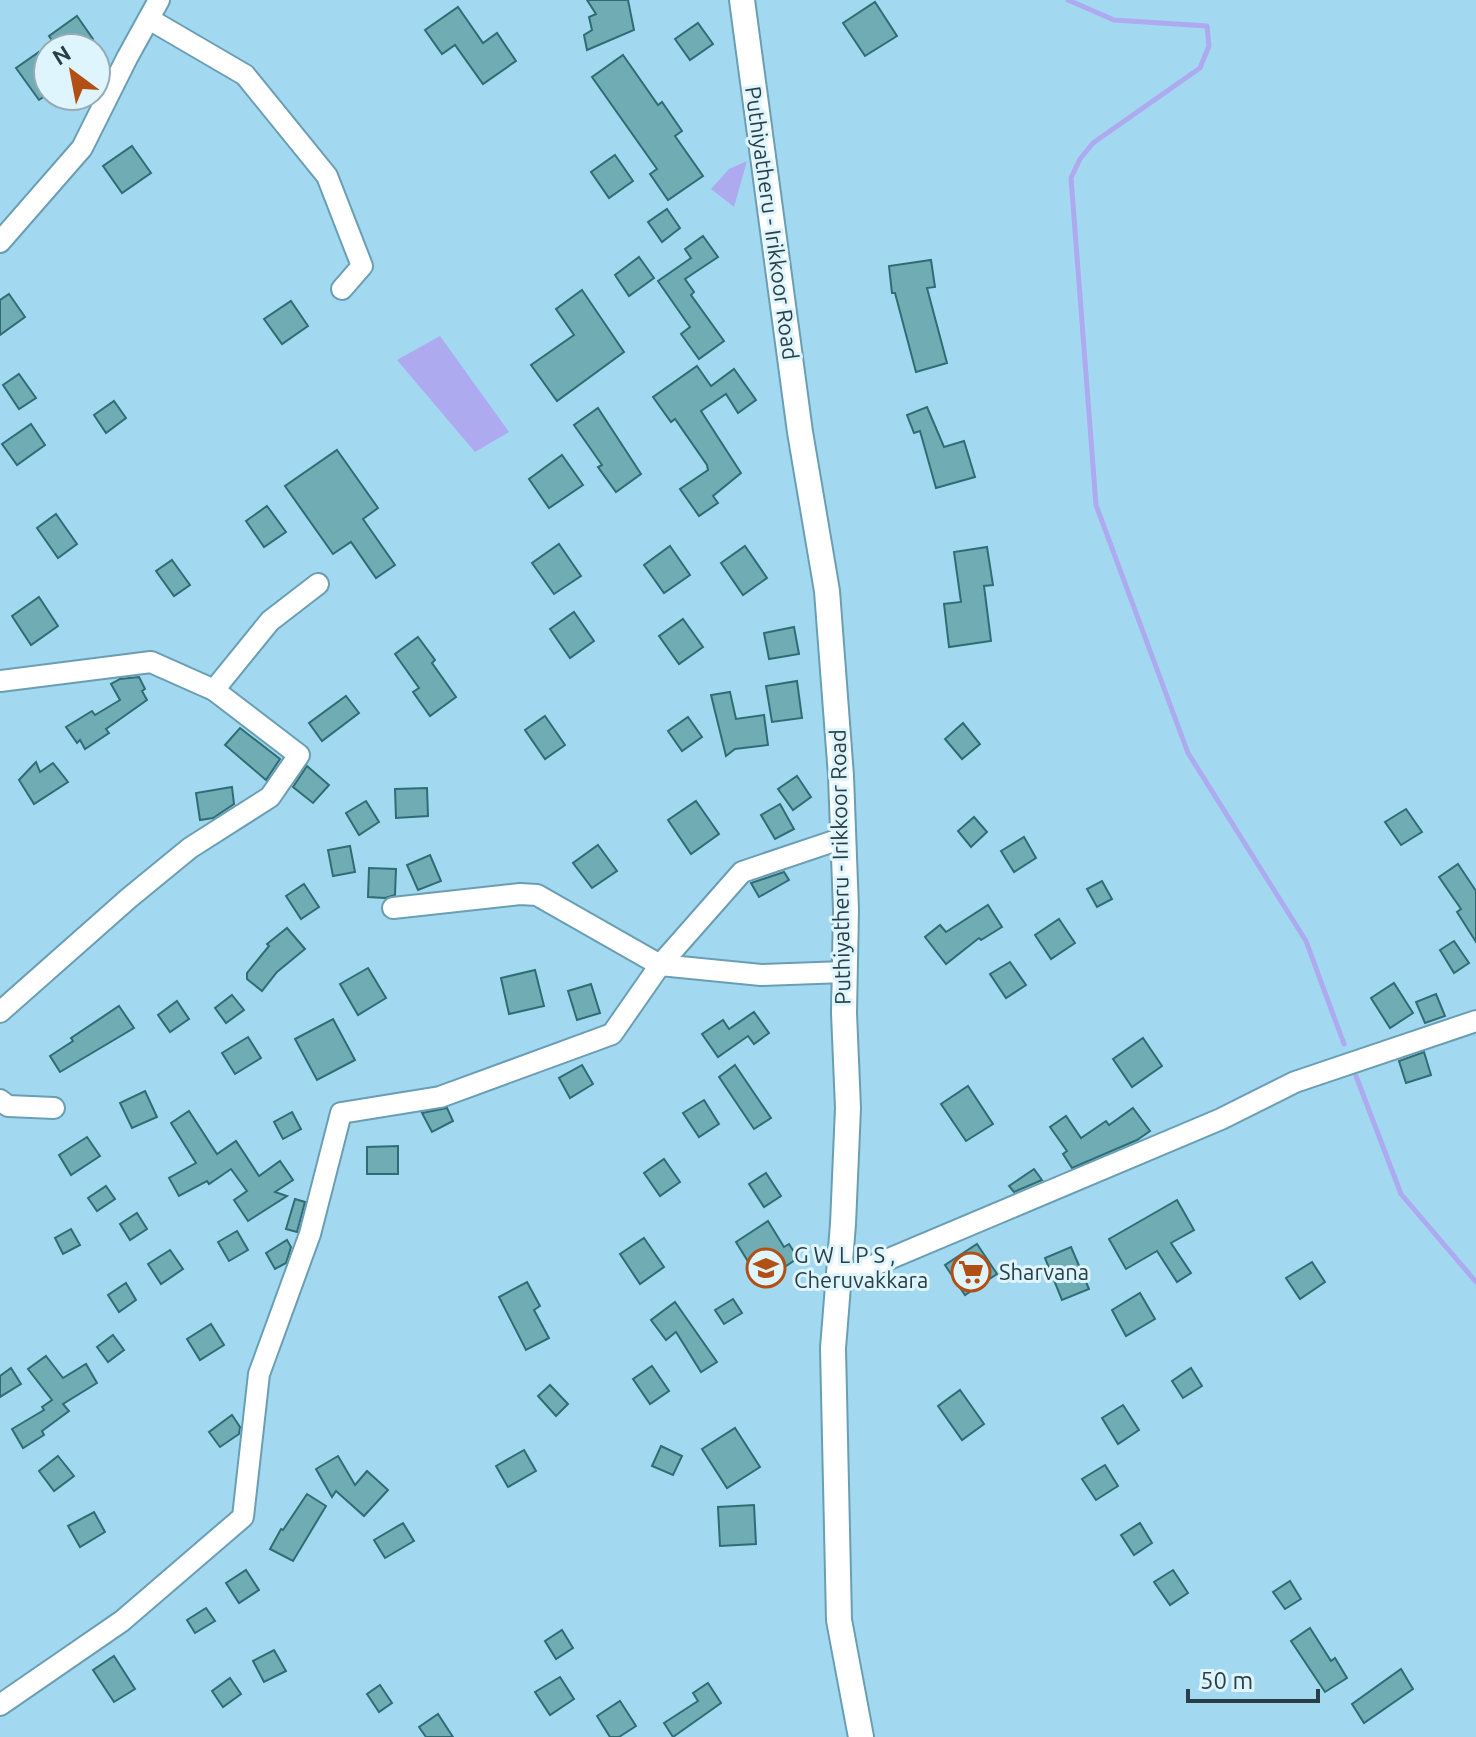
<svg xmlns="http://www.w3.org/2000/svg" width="1476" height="1737" viewBox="0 0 1476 1737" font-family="Ubuntu,sans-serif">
<rect width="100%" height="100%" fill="#a3d9f0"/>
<g fill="#adaaf0">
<polygon points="747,161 734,207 711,189 729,169"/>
<polygon points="440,336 509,432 475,452 397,360"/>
</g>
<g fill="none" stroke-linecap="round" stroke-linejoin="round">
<g stroke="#adaaf0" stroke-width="5">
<polyline points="1068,0 1114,20 1207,26 1209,46 1200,68 1093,143 1080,159 1071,178 1096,505 1188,753 1306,941 1344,1044"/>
<polyline points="1356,1076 1401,1194 1476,1282"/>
</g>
</g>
<g fill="#6facb4" stroke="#2f6d75" stroke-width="2">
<polygon points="587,0 628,0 634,30 587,50 584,35 592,30 589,17 596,14"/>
<polygon points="875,2 897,36 865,56 843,23"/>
<polygon points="458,7 483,43 497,33 516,61 483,84 455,45 442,54 425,30"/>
<polygon points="77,16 93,39 81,48 57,48 49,36"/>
<polygon points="698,23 713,44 690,60 675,39"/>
<polygon points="39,52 48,66 48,94 39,100 16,68"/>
<polygon points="623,55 658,105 662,102 682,131 675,136 703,176 668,200 650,174 657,169 592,77"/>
<polygon points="132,146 151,173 122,193 103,166"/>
<polygon points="615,155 633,181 609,198 591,172"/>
<polygon points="667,209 680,228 662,242 648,222"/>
<polygon points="703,236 718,257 685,279 694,292 691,295 724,341 699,359 681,334 690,327 658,281 691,258 685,249"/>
<polygon points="639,257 654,278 629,296 615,275"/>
<polygon points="931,260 935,287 927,288 947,363 916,372 895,293 892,293 889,266"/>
<polygon points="582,290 624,352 557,401 531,365 574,335 556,309"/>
<polygon points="9,294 25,317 0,335 0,300"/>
<polygon points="291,301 308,326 282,344 264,319"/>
<polygon points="697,366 711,386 734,369 756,400 738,413 726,394 701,411 741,473 713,496 718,503 699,516 680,489 708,470 707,465 675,419 671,422 653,397"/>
<polygon points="19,374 36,398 19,409 3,385"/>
<polygon points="114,401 126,418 106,433 94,415"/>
<polygon points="927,407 944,447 964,441 975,477 936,488 920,431 914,433 907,415"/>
<polygon points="598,408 641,474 616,492 598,467 602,465 574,425"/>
<polygon points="31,424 45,445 17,465 2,444"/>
<polygon points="337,450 378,508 363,519 395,565 376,578 351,542 333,554 285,486"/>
<polygon points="562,455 583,485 549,508 529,479"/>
<polygon points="267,506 286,532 264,547 246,521"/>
<polygon points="56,514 77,544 58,558 37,528"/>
<polygon points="559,544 581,576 554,594 532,563"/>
<polygon points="670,546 690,575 664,593 644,565"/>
<polygon points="745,546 767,578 743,595 721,563"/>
<polygon points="987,547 993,585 984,586 991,641 949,647 944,604 961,602 954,552"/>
<polygon points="172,560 190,585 174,596 156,571"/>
<polygon points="39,597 58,626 31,645 12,616"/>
<polygon points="574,612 594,641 570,658 550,629"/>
<polygon points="683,619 703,647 679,664 659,636"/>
<polygon points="794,627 799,654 769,659 764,633"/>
<polygon points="418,637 435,660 432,663 456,697 430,716 413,692 419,688 395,654"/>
<polygon points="139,677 145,689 142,691 147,700 106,729 109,733 85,749 80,740 77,743 66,727 92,711 95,715 120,700 111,684 120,679"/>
<polygon points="797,681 802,718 772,722 766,686"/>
<polygon points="730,692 736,719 764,715 768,745 735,749 726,756 711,695"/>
<polygon points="346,696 359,713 322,741 309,723"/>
<polygon points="545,716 565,745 545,759 525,730"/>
<polygon points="688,717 702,737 682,751 668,731"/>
<polygon points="963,723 980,744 962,759 945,739"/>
<polygon points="240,728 280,759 266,780 225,745"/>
<polygon points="36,762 40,772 53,763 68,782 34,804 19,780"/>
<polygon points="307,766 329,785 313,803 293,787"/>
<polygon points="797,776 811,797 793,810 778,789"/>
<polygon points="232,787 234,804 213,818 200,820 196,793"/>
<polygon points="427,788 428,816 396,818 395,789"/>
<polygon points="366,801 379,822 359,835 346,813"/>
<polygon points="696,801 719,834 691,854 668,820"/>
<polygon points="780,804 794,829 775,839 761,815"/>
<polygon points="1406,809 1422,832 1401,845 1385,822"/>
<polygon points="974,817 987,832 971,847 958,831"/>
<polygon points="1024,837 1036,858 1014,872 1001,851"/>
<polygon points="598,845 617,871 592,888 573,863"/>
<polygon points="350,846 355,872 333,876 328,850"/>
<polygon points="430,855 441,881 418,890 407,865"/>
<polygon points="1458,864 1476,891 1476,942 1457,912 1461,909 1439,877"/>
<polygon points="369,868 396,869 395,895 385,898 368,897"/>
<polygon points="784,872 789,880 759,897 751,883"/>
<polygon points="1102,881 1112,899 1097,907 1087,889"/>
<polygon points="304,884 319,907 301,919 286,896"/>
<polygon points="988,905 1002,927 981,940 979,938 946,964 925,937 940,925 946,932"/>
<polygon points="1059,919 1075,943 1051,959 1035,935"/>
<polygon points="287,928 305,949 277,972 262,991 247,979 247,973 269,946 267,944"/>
<polygon points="1454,941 1469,963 1454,973 1440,950"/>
<polygon points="1010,962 1026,985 1006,998 990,974"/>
<polygon points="368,968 386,998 358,1015 340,984"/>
<polygon points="535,970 544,1006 509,1014 501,978"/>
<polygon points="1394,983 1413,1013 1390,1028 1371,998"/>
<polygon points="591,984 600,1013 577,1020 568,991"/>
<polygon points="1436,994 1445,1016 1425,1023 1416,1002"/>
<polygon points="232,995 244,1010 226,1023 215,1008"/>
<polygon points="177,1001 189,1019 170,1032 158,1015"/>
<polygon points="119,1006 134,1028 60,1072 50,1056 73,1041 71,1038"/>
<polygon points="754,1012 769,1033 754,1044 748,1036 718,1057 702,1034 723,1020 729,1029"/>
<polygon points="333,1019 355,1060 317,1080 295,1039"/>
<polygon points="248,1037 261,1058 235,1074 222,1053"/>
<polygon points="1143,1038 1162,1066 1132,1087 1113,1059"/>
<polygon points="1424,1052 1431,1075 1406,1083 1399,1061"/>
<polygon points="582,1065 593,1084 570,1098 559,1078"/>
<polygon points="735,1065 771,1118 754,1129 719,1077"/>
<polygon points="968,1086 993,1124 966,1141 941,1104"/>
<polygon points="145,1091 157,1117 132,1128 120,1103"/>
<polygon points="704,1100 719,1124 699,1137 683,1113"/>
<polygon points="447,1108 453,1121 432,1132 422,1113"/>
<polygon points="1133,1108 1150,1131 1137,1140 1072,1168 1063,1154 1067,1151 1050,1127 1066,1116 1081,1138 1106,1121 1109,1125"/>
<polygon points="189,1111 217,1154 236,1141 259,1176 280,1161 293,1180 275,1192 287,1196 248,1221 234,1200 247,1191 231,1169 209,1184 207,1181 179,1196 169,1178 196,1163 171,1123"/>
<polygon points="292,1112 301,1129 283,1139 274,1122"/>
<polygon points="87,1137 100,1156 71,1175 59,1155"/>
<polygon points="398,1146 398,1174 367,1174 367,1147"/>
<polygon points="664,1159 680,1182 660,1196 644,1173"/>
<polygon points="1034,1169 1042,1180 1014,1192 1009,1186"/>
<polygon points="766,1173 781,1196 764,1207 749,1184"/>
<polygon points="106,1186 115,1199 97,1211 88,1198"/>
<polygon points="295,1199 305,1202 297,1232 286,1229"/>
<polygon points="1177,1200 1194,1230 1171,1243 1191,1273 1177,1282 1157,1251 1126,1269 1109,1239"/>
<polygon points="137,1213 147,1229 130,1240 120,1224"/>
<polygon points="768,1221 784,1247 789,1244 798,1258 780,1270 767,1251 749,1263 736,1242"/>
<polygon points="71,1229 80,1245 63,1254 55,1238"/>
<polygon points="237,1231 248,1250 229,1261 218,1242"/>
<polygon points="644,1238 664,1267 640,1284 620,1254"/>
<polygon points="287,1240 291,1247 286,1263 275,1269 266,1253"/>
<polygon points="977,1244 997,1274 965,1295 945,1265"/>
<polygon points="1071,1247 1089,1289 1062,1300 1045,1258"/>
<polygon points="170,1250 183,1269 161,1284 148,1264"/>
<polygon points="1312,1262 1325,1282 1300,1299 1286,1278"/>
<polygon points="527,1282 540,1306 534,1310 549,1338 526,1350 499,1297"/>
<polygon points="126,1283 136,1300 119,1312 108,1295"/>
<polygon points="1140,1293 1155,1319 1126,1336 1112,1310"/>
<polygon points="733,1299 742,1313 724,1324 715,1310"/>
<polygon points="675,1302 717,1362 701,1372 676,1332 666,1340 651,1320"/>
<polygon points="211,1324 224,1345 200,1360 187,1339"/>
<polygon points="113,1335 124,1350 108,1362 97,1347"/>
<polygon points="46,1356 63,1378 86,1364 97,1383 63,1404 69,1411 42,1431 44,1435 23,1448 12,1429 44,1410 42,1407 52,1400 28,1369"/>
<polygon points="652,1366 669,1391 650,1404 633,1379"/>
<polygon points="11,1368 21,1384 0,1397 0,1376"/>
<polygon points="1191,1368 1202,1386 1183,1398 1172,1381"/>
<polygon points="550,1385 568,1404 556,1416 538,1396"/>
<polygon points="960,1390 984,1424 962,1440 938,1406"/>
<polygon points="1123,1405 1139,1430 1118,1444 1102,1418"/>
<polygon points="232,1415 240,1427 239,1434 220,1447 209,1432"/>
<polygon points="735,1428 760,1467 727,1488 702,1449"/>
<polygon points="661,1446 682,1456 673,1475 652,1466"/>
<polygon points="524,1450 536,1471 508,1487 496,1466"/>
<polygon points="58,1456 74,1476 54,1491 39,1471"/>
<polygon points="338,1456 355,1485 367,1471 388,1490 364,1516 336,1491 332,1497 316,1469"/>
<polygon points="1105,1465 1118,1486 1096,1500 1082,1479"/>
<polygon points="307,1494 326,1506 293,1561 270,1549 281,1529 283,1530"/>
<polygon points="754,1505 756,1544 720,1546 718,1507"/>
<polygon points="94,1512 105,1532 80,1547 68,1526"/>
<polygon points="403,1523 414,1541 385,1558 374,1540"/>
<polygon points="1140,1523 1152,1543 1134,1555 1121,1535"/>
<polygon points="246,1570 259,1590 239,1603 226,1583"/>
<polygon points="1173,1570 1188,1593 1170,1605 1154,1582"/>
<polygon points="1290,1581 1301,1599 1285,1609 1273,1592"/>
<polygon points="206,1608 215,1621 195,1633 187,1620"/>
<polygon points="1310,1628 1331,1661 1335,1658 1347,1678 1325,1692 1291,1641"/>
<polygon points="562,1630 573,1648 556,1659 545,1641"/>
<polygon points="274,1650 286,1671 264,1682 253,1661"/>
<polygon points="114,1656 135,1689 114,1702 93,1670"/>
<polygon points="1401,1669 1413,1689 1364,1723 1352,1704"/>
<polygon points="560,1677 574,1699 550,1715 535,1692"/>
<polygon points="230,1678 241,1694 223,1707 212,1691"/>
<polygon points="708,1683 721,1703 673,1737 664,1723 698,1701 693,1693"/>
<polygon points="380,1685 392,1703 379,1712 367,1694"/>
<polygon points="620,1701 636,1726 619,1737 610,1737 597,1716"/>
<polygon points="438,1714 453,1737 426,1737 419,1727"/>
</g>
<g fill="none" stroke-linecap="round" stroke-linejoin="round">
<defs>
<g id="minor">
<polyline points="149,19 245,75 327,176 362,266 342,289"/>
<polyline points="0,242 82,148 127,58 159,0"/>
<polyline points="0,681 151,662 214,690 299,755 270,797 190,848 129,898 0,1012"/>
<polyline points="214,690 270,621 318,584"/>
<polyline points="393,908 520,894 537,895 660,965 761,975 845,972"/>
<polyline points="0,1100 8,1106 54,1108"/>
<polyline points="839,1280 1221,1119 1295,1082 1476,1021"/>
<polyline points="0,1705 122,1621 243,1517 259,1374 310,1234 341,1113 440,1097 612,1034 660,965 742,872 843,838"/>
</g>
<polyline id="major" points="742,0 800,432 827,591 841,776 846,910 844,1013 848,1108 843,1224 833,1348 839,1620 861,1737"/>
</defs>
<use href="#minor" stroke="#699eb4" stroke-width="24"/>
<use href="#major" stroke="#699eb4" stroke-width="28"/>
<use href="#minor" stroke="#fff" stroke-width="20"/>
<use href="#major" stroke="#fff" stroke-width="24"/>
</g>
<defs>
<symbol id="school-ring" viewBox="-11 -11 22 22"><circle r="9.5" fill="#dff5fe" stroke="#b24f15" stroke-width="1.5"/><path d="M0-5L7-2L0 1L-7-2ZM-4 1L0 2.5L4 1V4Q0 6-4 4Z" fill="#b24f15"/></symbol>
<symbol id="supermarket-ring" viewBox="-11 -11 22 22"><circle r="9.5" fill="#dff5fe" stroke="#b24f15" stroke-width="1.5"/><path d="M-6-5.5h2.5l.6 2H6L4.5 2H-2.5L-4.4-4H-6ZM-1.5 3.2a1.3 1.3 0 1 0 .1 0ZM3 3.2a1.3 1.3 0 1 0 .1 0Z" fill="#b24f15"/></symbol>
</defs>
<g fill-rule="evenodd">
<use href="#school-ring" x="744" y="1246" width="44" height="44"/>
<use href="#supermarket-ring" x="949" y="1250" width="44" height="44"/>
</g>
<g text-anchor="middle" stroke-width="6" stroke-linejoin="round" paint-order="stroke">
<g font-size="22" fill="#293f48" stroke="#dff5fe">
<text transform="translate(772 223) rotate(82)" y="8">Puthiyatheru - Irikkoor Road</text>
<text transform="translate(840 867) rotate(-91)" y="8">Puthiyatheru - Irikkoor Road</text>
</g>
<g font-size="22" fill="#293f48" stroke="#dff5fe" text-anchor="start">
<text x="794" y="1263">G W L P S ,<tspan x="794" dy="25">Cheruvakkara</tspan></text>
<text x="999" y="1280">Sharvana</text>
</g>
</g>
<g transform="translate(72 72) rotate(328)"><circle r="38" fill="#dff5fe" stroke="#96acb5" stroke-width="2"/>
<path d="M0-6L14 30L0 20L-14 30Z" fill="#b24f15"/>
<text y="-12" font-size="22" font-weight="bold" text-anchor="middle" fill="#293f48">N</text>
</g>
<path d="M1188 1689v12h130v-12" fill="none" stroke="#293f48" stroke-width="4"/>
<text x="1200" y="1689" font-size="24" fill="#293f48" stroke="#dff5fe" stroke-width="6" paint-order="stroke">50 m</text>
</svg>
